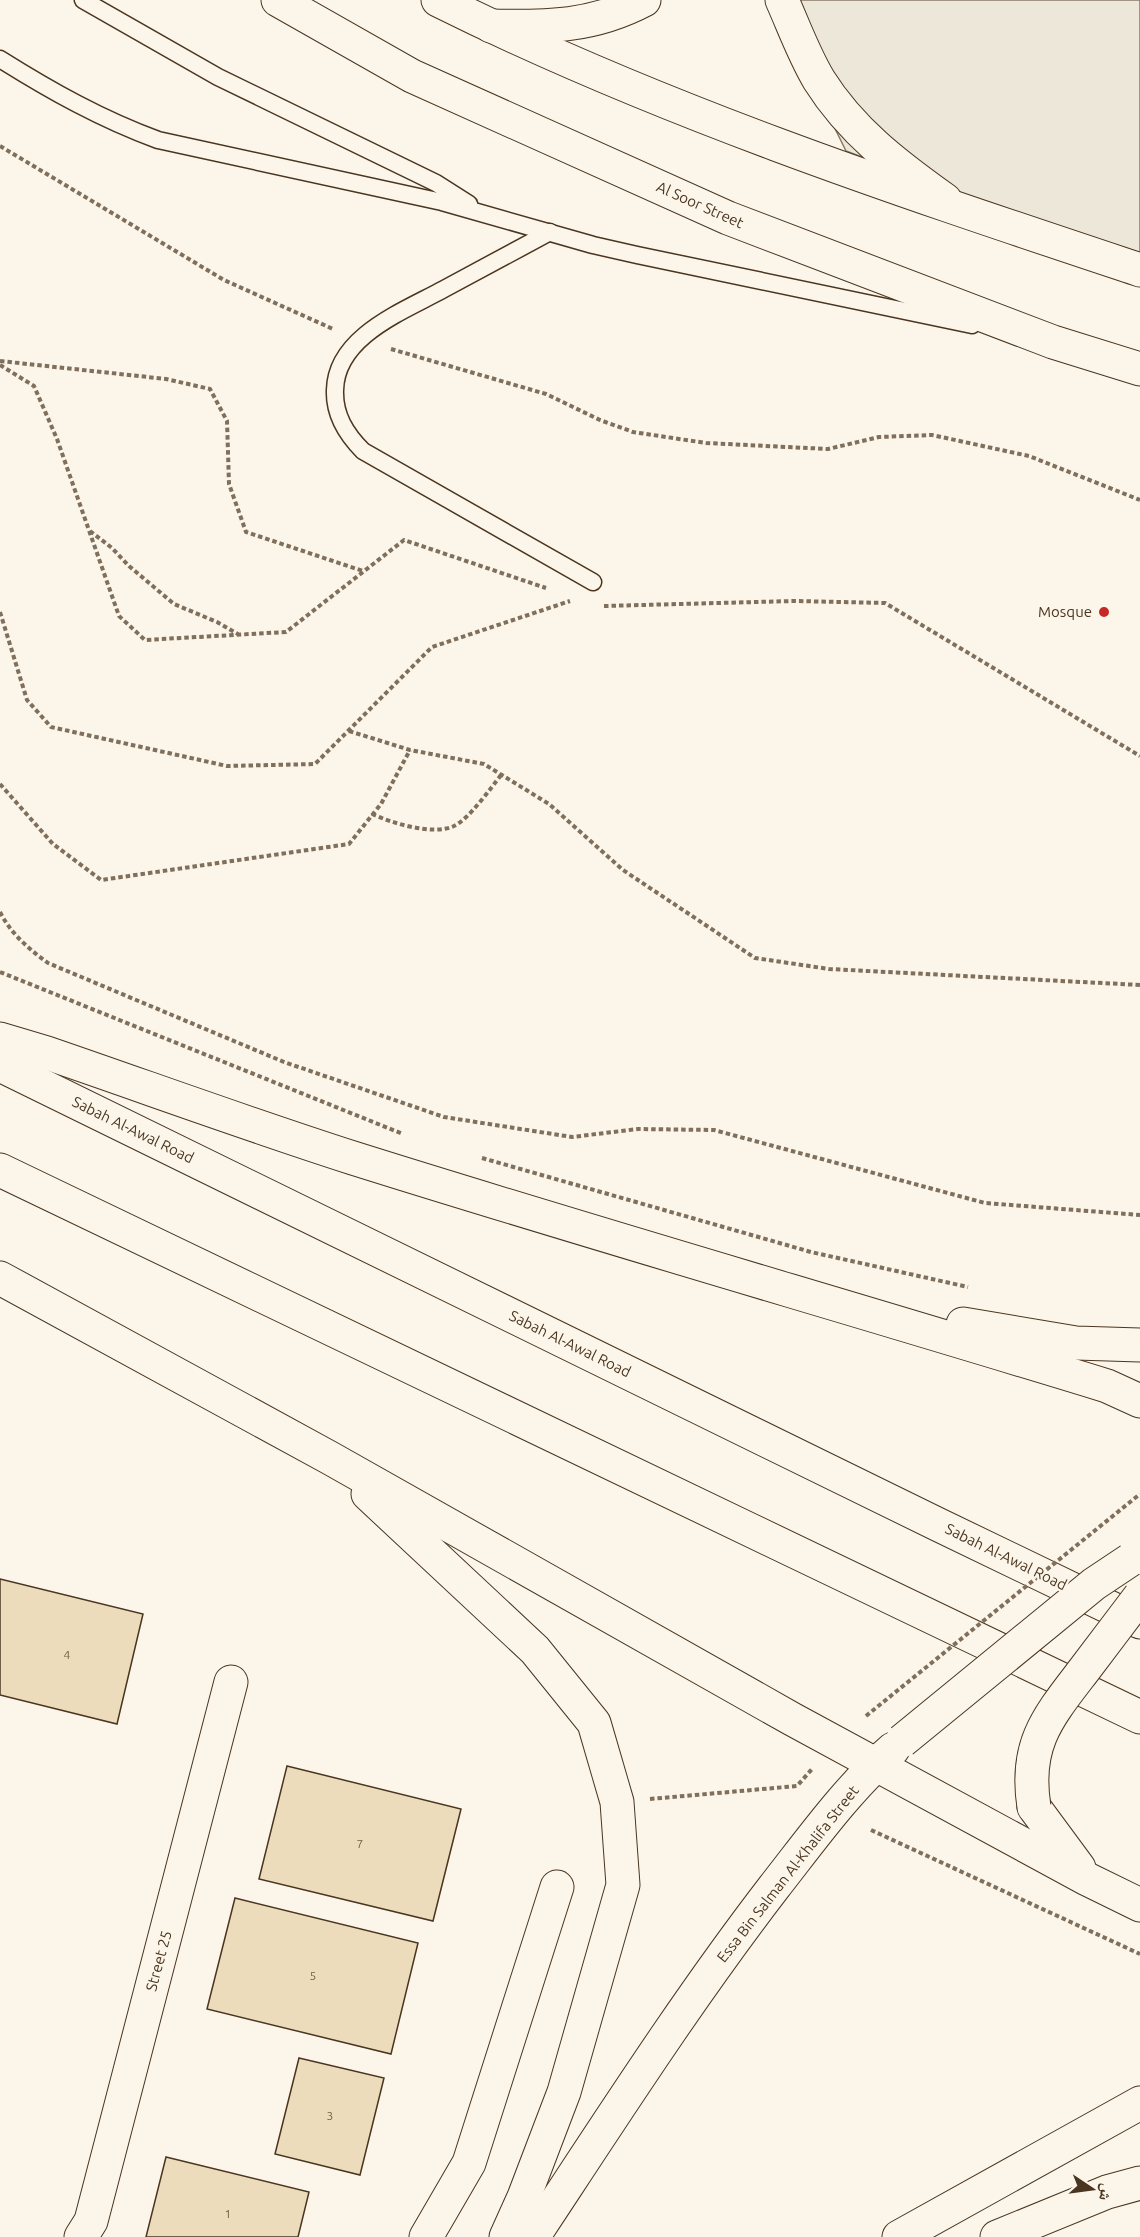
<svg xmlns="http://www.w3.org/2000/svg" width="1140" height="2237" viewBox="0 0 1140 2237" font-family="Ubuntu,'Noto Naskh Arabic',sans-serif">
<rect width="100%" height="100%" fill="#fbf6e9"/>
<polygon fill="#ede7d9" stroke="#887966" stroke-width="1.5" points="772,0 1140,0 1140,264 846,151"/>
<g fill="#ecdcbc" stroke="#4a3520" stroke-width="1.5">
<polygon points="0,1579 143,1614 117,1724 0,1695"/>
<polygon points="287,1766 461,1809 433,1921 259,1879"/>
<polygon points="235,1898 418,1943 391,2054 207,2009"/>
<polygon points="299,2058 384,2078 360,2175 275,2154"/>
<polygon points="166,2157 309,2192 298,2237 146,2237"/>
</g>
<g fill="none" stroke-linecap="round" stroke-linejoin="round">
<defs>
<g id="lane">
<polyline points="83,0 218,77 436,183 469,204"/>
<path d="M0,59C51,91 101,119 158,140L442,202L593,245L637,255L972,325"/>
<path d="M550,232C514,251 479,270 444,289C404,311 336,336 335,390C334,415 346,434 363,451L593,582"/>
</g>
<g id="street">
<path d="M782,0C794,27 804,55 819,80C851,131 896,165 945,200"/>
<path d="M491,26C548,27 593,27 644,0"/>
<polyline points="81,2237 91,2221 231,1682"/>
<polyline points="426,2237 469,2163 557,1887"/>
</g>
<g id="secondary">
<polyline points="278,0 412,76 728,218 1053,342 1140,369"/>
<path d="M438,0C663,112 903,191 1140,270"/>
</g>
<g id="highway">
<path d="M0,1039L47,1053C149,1088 250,1125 353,1158C604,1237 856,1309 1107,1386L1140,1401"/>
<polyline points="0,1065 939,1525 1140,1622"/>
<polyline points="0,1170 1140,1717"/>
<polyline points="0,1278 330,1458 792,1719 1087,1879 1140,1905"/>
<polyline points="963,1324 1076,1343 1140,1345"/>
<polyline points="368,1494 535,1650 594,1723 617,1802 623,1885 564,2092 524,2197 506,2237"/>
<polyline points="1034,1807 1079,1868"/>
<path d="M533,2237C611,2119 687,2000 774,1887C811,1840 847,1789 893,1749"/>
<polyline points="899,2237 1140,2103"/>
<polyline points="997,2237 1107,2192 1140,2183"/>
</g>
</defs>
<use href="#lane" stroke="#4a3520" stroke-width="19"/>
<use href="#street" stroke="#4a3520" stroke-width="35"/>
<use href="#secondary" stroke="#4a3520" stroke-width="35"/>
<use href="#highway" stroke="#4a3520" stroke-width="35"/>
<g stroke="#7f6f5c" stroke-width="4" stroke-dasharray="4.5 3" stroke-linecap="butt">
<polyline points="0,146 224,280 333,329"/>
<polyline points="391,349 546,394 600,420 633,432 706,443 828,449 879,437 932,435 1029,456 1140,500"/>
<polyline points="0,361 166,379 210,389 227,421 229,484 246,532 363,571"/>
<polyline points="0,365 34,386 57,439 119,616 145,640 286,632 404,540 546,588"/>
<polyline points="90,531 112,548 129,566 174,604 217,622 238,634"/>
<polyline points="604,606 794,601 885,603 1140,756"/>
<polyline points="0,612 27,700 51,727 227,766 315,764 432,647 570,601"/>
<polyline points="349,731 410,750 484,764 549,804 623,870 755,958 829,969 1140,985"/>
<polyline points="0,784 53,844 101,880 349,844 381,804 410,750"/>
<path d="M372,814C392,823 433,836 454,826C468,820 491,788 501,775"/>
<path d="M0,912C11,934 29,949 48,963L284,1062L444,1117L572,1137L638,1129L714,1130L985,1203L1140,1215"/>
<polyline points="0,972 403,1134"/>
<polyline points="482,1158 811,1252 968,1287"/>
<polyline points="650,1799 797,1786 812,1769"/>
<polyline points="871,1830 1140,1954"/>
</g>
<use href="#lane" stroke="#fbf6e9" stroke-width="16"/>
<use href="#street" stroke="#fbf6e9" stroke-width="33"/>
<use href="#secondary" stroke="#fbf6e9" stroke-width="33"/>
<use href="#highway" stroke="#fbf6e9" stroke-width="33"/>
<defs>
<g id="highway-bridge">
<polyline points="902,1741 1094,1584 1130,1560"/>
<path d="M1034,1807C1024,1744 1048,1717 1084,1670C1103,1645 1121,1621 1140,1596"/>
</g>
</defs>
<use href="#highway-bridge" stroke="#4a3520" stroke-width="35" stroke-linecap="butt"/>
<polyline stroke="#7f6f5c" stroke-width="4" stroke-dasharray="4.5 3" stroke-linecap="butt" points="866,1716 1140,1494"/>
<use href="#highway-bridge" stroke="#fbf6e9" stroke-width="33"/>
</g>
<circle fill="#c62828" stroke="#fbf6e9" stroke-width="2" cx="1104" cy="612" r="6"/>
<g text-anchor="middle" stroke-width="4.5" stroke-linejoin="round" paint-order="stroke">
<g font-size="12" fill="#725f47">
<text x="67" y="1659">4</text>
<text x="360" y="1848">7</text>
<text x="313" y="1980">5</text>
<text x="330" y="2120">3</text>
<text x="228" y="2218">1</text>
</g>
<g font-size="15" fill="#4a3520" stroke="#fbf6e9">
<text transform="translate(700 205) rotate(24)" y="5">Al Soor Street</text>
<text transform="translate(133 1130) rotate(26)" y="5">Sabah Al-Awal Road</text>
<text transform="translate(570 1344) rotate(26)" y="5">Sabah Al-Awal Road</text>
<text transform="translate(1006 1557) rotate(26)" y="5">Sabah Al-Awal Road</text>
<text transform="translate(788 1874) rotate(-52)" y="5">Essa Bin Salman Al-Khalifa Street</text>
<text transform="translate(159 1961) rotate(-75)" y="5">Street 25</text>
</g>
<g font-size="15" fill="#4a3520" stroke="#fbf6e9" text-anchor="end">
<text x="1092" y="617">Mosque</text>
</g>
</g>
<g transform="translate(1092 2189) rotate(103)" stroke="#fbf6e9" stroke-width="4.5" paint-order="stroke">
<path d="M0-4.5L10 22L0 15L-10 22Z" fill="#4a3520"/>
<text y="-9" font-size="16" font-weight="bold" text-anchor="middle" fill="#4a3520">ش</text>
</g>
</svg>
